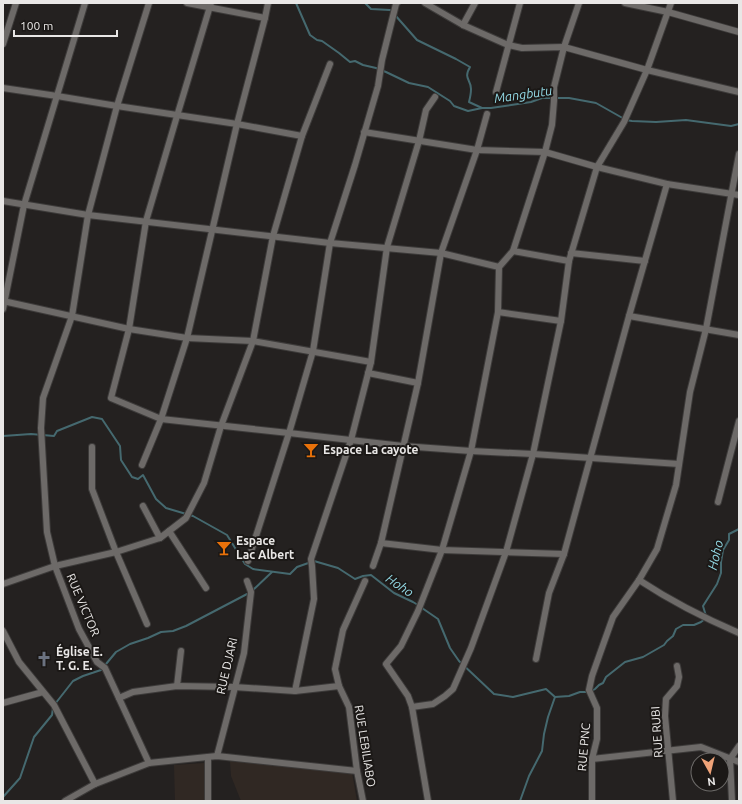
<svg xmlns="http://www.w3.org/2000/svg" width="742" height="804" viewBox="0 0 742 804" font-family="Ubuntu,sans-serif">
<rect width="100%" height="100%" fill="#242120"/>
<g fill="#302823">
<polygon points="230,761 352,772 357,801 241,801 231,776"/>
<polygon points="204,763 204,801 175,801 174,765"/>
</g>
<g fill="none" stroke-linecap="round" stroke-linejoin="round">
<g stroke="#45696f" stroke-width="2">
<polyline points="296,3 310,35 317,40 322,41 339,53 350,62 355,61 363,65 376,68 386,72 409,83 428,87 450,101 454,106 468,111 482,108"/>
<polyline points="365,3 371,9 390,10 392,12"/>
<path d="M395,15L417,40L456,59L470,67C463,79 471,79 471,89C471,93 470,98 469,102L482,108H491L531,102L542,98H569L596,103L619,116L626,120L632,121L656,122L686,120L731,126L739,124"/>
<polyline points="3,436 31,434 54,436 57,431 92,417 102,419 120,446 121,460 132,477 138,479 143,475 156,499 166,508 193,516 227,535 245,564 253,569 290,574 297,567 314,561 338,568 355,579 363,576 371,575 394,593 413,602 418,605"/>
<polyline points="253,590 272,572"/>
<polyline points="422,608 438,619 450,648 459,661 494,694 513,697 546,689 555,697"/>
<polyline points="706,616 703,606 717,584 721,573 721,562 723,550 729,540 729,534 739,529"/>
<polyline points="555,697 569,696 580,692 590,692 595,689 599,685 603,683 606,677 625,662 643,657 664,645 667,641 673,636 676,629 683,625 694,625 701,622 705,619"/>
<polyline points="55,704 73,681 83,676 101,670 116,652 130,644 148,638 161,632 173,631 186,626 249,593"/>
<polyline points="3,797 20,778 34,737 52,715 53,708"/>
<polyline points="520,801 529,776 542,751 544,734 548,717 555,697"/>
</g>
<defs>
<g id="minor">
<polyline points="187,3 265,18"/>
<polyline points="211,3 177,116 146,221 129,329 111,398 161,419 289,433 403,446 471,451 533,454 679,464"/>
<polyline points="425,3 463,25 508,45 522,48 564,47 647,70 739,92"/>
<polyline points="625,3 668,12 739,32"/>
<polyline points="463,25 475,3"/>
<polyline points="3,44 16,3"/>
<polyline points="3,88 57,96 117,106 237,124 302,136"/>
<polyline points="496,92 520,3"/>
<polyline points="364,132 477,150 545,152 597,167 667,184 739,195"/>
<polyline points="3,201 88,215 330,243 441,253 499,267"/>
<polyline points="513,251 569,261"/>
<polyline points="571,253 645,261"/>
<polyline points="3,301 129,329 187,338 253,341 371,362"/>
<polyline points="3,309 24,205 85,3"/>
<polyline points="498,312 561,321"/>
<polyline points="629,316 739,335"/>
<polyline points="368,373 418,383"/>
<polyline points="92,447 92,489 116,552 147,624"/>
<polyline points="142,465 161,419 187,338 237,124 265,18 268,3"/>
<polyline points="718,502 739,421"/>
<polyline points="143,506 160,538"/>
<polyline points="169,531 206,588"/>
<polyline points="381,543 442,550 564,554"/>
<polyline points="248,561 289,433 313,351 330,243 355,165 378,86 382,60 396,4 397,3"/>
<polyline points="373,566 381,543 418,383 441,253 477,150 487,114"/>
<path d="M639,580C671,601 704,618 739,633"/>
<polyline points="3,584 55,566 116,552 160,538 186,518 204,483 221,426 253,341 273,236 302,136 330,64"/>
<polyline points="3,631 19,662 54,705 95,784"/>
<polyline points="536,659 549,593 564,554 629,316 667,184"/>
<polyline points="177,686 181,651"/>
<polyline points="295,691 314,599 312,566 311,559 351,440 371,362 387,247 419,141 426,110 435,97"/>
<polyline points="119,698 133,692 177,686 234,687 295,691 339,686"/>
<polyline points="3,703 43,692"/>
<polyline points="412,707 433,704 445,696 453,689 471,648 506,552 533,454 561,321 569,261 597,167 624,122 647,70 671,3"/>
<polyline points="217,756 244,653 251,592 247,581"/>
<polyline points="592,759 701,747 739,762"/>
<polyline points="149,763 105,668 97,662 79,629 55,566 47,532 41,428 43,398 72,316 88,215 117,106 149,3"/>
<polyline points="65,801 95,784 149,763 217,756 357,771"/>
<polyline points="208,801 208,757"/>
<polyline points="363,801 357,771 349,707 339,686 335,669 343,630 365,581"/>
<polyline points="428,801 412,707 408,696 386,664 401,646 418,611 442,550 471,451 498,312 499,267 513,251 545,152 552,125 554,101 554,87 564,47 579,3"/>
<polyline points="592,801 592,759 597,739 597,708 589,690 592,676 603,645 613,617 639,580 657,549 665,522 676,485 690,392 706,329 739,154"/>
<polyline points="673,801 665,716 666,699 677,686 679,677 677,666"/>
<polyline points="732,801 730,759 739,746"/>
</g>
</defs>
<use href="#minor" stroke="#3d3b3a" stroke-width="8"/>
<use href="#minor" stroke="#6d6a68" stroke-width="6"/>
</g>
<defs>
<symbol id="bar-bare" viewBox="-9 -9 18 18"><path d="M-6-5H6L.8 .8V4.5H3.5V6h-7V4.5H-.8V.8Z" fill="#e8710a" stroke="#1b1816" stroke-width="2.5" paint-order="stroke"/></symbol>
<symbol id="church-bare" viewBox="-9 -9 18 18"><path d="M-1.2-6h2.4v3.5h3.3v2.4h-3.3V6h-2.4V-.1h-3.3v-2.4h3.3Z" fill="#6b7280" stroke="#1b1816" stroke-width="2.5" paint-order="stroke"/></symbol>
</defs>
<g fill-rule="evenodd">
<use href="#bar-bare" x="300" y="439" width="22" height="22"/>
<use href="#bar-bare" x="213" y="537" width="22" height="22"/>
<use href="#church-bare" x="33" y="648" width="22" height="22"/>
</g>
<g text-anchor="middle" stroke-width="4" stroke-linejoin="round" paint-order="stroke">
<g font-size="12" font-weight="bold" fill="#e9e7e6" stroke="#1b1816" text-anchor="start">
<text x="323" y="454">Espace La cayote</text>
<text x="236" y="545">Espace<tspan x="236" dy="14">Lac Albert</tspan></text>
<text x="56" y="656">Église E.<tspan x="56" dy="14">T. G. E.</tspan></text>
</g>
<g font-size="12" fill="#e9e7e6" stroke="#1b1816">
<text transform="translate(83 605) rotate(67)" y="4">RUE VICTOR</text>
<text transform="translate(227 666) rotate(-77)" y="4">RUE DJARI</text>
<text transform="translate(657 732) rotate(-94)" y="4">RUE RUBI</text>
<text transform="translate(365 746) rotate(81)" y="4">RUE LEBILIABO</text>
<text transform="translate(584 747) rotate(-85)" y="4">RUE PNC</text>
</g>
<g font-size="13" font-style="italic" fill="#92d8e4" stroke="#1b1816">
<text transform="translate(523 94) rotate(-8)" y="5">Mangbutu</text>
<text transform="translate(715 555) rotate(-77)" y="5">Hoho</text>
<text transform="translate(400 585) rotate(34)" y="5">Hoho</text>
</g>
</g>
<rect width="742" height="804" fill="none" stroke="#e9e7e6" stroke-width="8"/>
<g transform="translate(710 772) rotate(172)"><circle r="19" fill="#1b1816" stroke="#6d6b69"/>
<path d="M0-3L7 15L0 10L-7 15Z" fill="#efa378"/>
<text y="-6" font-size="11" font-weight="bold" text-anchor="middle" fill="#e9e7e6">N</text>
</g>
<path d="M14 30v6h103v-6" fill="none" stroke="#e9e7e6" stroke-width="2"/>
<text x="20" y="30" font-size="12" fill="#e9e7e6" stroke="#1b1816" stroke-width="3" paint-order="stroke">100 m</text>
</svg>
